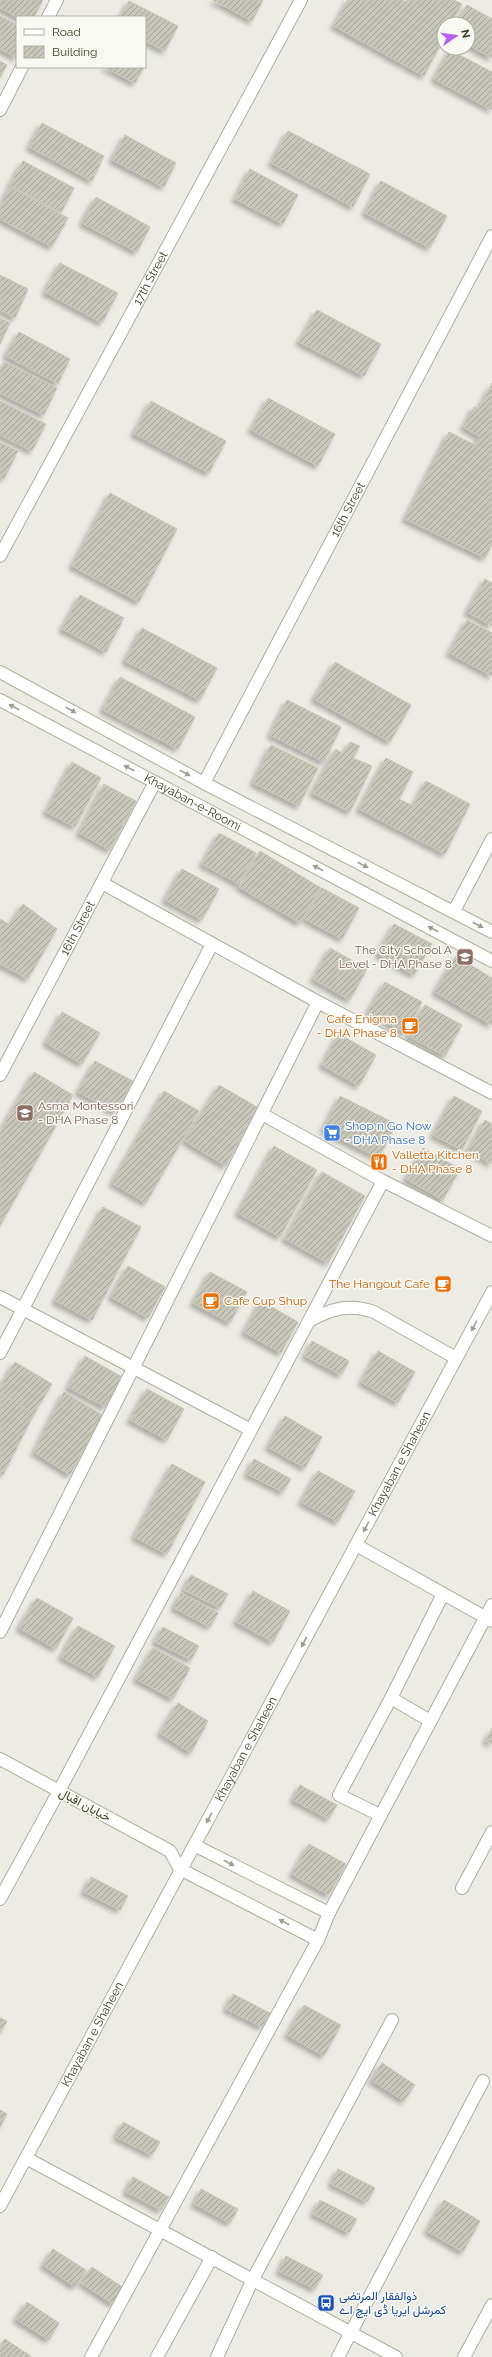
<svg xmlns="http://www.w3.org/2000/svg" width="492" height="2357" viewBox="0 0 492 2357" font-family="Raleway,Vazirmatn,sans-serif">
<defs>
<pattern id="building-hatch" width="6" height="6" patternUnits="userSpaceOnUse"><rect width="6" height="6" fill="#c7c6b9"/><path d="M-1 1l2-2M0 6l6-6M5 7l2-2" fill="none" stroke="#a3a296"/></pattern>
<filter id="shadow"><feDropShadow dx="-3.5" dy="3.5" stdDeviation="2" flood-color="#0004"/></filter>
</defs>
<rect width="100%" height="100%" fill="#edece4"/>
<g fill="url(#building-hatch)" stroke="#c6c5b6" filter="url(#shadow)">
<polygon points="0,0 43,0 34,17 17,17 0,8"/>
<polygon points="213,0 263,0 252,21"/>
<polygon points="348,0 402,0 406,2 407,0 454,0 462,4 451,24 444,24 444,38 424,76 334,26"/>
<polygon points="129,1 178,26 165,51 145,41 145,17 121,17"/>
<polygon points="467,5 492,19 492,58 468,45 468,24 457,24"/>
<polygon points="0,16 17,25 17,58 0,49"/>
<polygon points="450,50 492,72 492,110 434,79"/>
<polygon points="0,61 7,65 0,77"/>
<polygon points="104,67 144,67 135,83"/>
<polygon points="42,123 104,156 92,181 29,147"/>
<polygon points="288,131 370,174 353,207 271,163"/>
<polygon points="125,135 176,163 164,187 112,160"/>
<polygon points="23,161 74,188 61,213 10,185"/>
<polygon points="250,169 298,195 283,224 235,199"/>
<polygon points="381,181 447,216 430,248 365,213"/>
<polygon points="10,187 68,218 52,247 0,219 0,206"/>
<polygon points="96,197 150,227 137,252 82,223"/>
<polygon points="60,263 118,293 102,323 45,292"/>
<polygon points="0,275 28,289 15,318 0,310"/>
<polygon points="317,310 381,344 364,376 299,342"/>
<polygon points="0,318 10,323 0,344"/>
<polygon points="19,332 70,359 58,384 6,356"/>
<polygon points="4,362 57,388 44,415 0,393 0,371"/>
<polygon points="492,383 492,545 485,558 405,519 449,432 475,445 480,437 463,427 474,407 479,409"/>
<polygon points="268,398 335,434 318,466 251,430"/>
<polygon points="0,401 46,424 32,451 0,435"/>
<polygon points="151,401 226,441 209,473 134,434"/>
<polygon points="0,443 18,451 4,479 0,477"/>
<polygon points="110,493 177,529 139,602 72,566"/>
<polygon points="485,579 492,583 492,626 467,612"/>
<polygon points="80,595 124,618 106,652 62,629"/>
<polygon points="467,620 492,633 492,676 449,653"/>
<polygon points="142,628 217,668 200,700 125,661"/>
<polygon points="335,662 411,705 390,742 314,699"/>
<polygon points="120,677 195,717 178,749 103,710"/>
<polygon points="287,700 341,727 324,762 270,735"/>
<polygon points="350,742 360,746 353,758 372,766 350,812 312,793 336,749 343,754"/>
<polygon points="271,745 318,768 299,806 253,783"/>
<polygon points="386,758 413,772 399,799 413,806 426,781 470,804 445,854 359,809"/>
<polygon points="72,762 101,778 75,827 46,812"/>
<polygon points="104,784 136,801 110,850 79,833"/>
<polygon points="219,833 256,853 239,884 202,864"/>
<polygon points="260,851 321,888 300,923 239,887"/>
<polygon points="182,869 219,889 202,920 165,900"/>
<polygon points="322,888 359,908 342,939 305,919"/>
<polygon points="23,904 57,929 28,979 0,964 0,919 10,925"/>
<polygon points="394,924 432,944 414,975 378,954"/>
<polygon points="330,948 367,969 350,1000 313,979"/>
<polygon points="456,956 492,978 492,1025 435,992"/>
<polygon points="385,982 422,1002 405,1033 368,1012"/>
<polygon points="425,1005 462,1025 445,1056 408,1036"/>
<polygon points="62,1012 100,1033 82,1064 46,1043"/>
<polygon points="339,1034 376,1055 359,1086 322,1065"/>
<polygon points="95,1061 133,1081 115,1112 78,1092"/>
<polygon points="34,1072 73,1095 0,1226 0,1132"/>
<polygon points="219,1085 257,1107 226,1166 185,1141"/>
<polygon points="164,1091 199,1111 146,1203 112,1183"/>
<polygon points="340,1096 396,1124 379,1158 323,1130"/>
<polygon points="454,1096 482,1111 462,1150 433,1135"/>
<polygon points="485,1120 492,1124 492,1164 468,1151"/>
<polygon points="274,1146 317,1170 280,1237 238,1213"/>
<polygon points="423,1148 460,1169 443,1200 406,1179"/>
<polygon points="322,1172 365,1196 328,1263 285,1239"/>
<polygon points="103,1207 141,1227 92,1320 55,1301"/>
<polygon points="128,1266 165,1287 148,1318 111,1297"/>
<polygon points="210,1272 247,1292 230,1323 193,1303"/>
<polygon points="261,1301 298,1322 281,1353 244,1332"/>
<polygon points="312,1341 349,1361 341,1375 305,1356"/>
<polygon points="378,1351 415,1372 398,1403 361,1382"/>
<polygon points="85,1356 122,1377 105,1407 68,1387"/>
<polygon points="15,1362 52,1384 34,1414 0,1393 0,1387"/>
<polygon points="147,1389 184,1409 167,1440 130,1420"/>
<polygon points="64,1392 102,1415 70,1475 34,1452"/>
<polygon points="0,1393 34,1414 3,1475 0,1473"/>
<polygon points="285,1416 322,1437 305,1468 268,1447"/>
<polygon points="254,1459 291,1479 283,1492 247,1474"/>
<polygon points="172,1464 205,1482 167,1554 134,1537"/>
<polygon points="318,1471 355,1491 338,1522 301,1502"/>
<polygon points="191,1575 228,1594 220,1608 184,1590"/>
<polygon points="253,1591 290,1611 273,1642 236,1622"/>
<polygon points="181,1593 218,1613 210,1627 174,1608"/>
<polygon points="37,1598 73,1618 56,1649 19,1628"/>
<polygon points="78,1626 115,1646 98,1677 61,1657"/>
<polygon points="163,1627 199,1646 191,1660 155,1642"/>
<polygon points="153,1648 190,1668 173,1699 136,1679"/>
<polygon points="178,1703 208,1721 191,1753 160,1733"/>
<polygon points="492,1728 492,1744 486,1741"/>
<polygon points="300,1785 337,1805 329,1819 293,1800"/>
<polygon points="309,1844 346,1864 329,1895 292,1874"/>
<polygon points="91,1877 128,1896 120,1910 84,1892"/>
<polygon points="233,1994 270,2013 262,2027 226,2009"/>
<polygon points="304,2005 341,2025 324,2056 287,2035"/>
<polygon points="0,2018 7,2021 0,2033"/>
<polygon points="382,2063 415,2085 404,2101 371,2080"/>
<polygon points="0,2110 7,2114 0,2127"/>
<polygon points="123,2122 160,2142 152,2155 116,2137"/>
<polygon points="338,2169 375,2188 367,2202 331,2184"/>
<polygon points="133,2177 169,2197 161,2210 126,2192"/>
<polygon points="201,2189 238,2209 230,2223 194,2204"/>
<polygon points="320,2200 357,2219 349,2233 313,2214"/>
<polygon points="444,2200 480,2221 463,2252 427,2231"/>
<polygon points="53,2249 86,2270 75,2287 43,2265"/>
<polygon points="286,2256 323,2275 315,2289 279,2271"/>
<polygon points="92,2267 124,2288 113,2304 81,2283"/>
<polygon points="27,2302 59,2323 49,2340 16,2319"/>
<polygon points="5,2339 32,2357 0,2357 0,2347"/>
</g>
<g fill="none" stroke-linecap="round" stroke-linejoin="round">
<defs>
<g id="street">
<polyline points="48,17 57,0"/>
<polyline points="0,110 22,67"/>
<path id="s1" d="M0,556L301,0"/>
<path id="s2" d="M204,783L492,236"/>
<polyline points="102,883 318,1002 492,1093"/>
<polyline points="454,911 492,839"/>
<path id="s3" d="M0,1075L155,782"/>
<polyline points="262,1114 383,1181 492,1236"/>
<polyline points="0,1297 251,1430 59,1791 0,1899"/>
<path d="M309,1321C331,1309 349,1303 374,1312L456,1358"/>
<polyline points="0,1353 212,944"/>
<polyline points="251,1430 383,1181"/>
<polyline points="356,1545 492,1621"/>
<polyline points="0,1632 318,1002"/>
<polyline points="430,1721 391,1698 443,1594"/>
<polyline points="380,1815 339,1795 391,1698"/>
<polyline points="194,1845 329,1913"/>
<polyline points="180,1869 318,1940"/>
<polyline points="462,1888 492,1832"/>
<polyline points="26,2158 396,2357"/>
<polyline points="91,2357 318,1940 329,1913 492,1605"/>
<polyline points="157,2357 212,2257"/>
<polyline points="217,2357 253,2279 392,2020"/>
<polyline points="338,2357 483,2081"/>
<polyline points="464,2357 492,2305"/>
</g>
<g id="secondary">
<polyline points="0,672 204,783 492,932"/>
<path id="s4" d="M0,700L492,961"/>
<polyline points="0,1759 170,1851 180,1869"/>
<path id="s5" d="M0,2206L492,1292"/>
</g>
</defs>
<use href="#street" stroke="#adad9f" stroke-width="14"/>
<use href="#secondary" stroke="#afb09a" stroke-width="14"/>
<use href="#street" stroke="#fff" stroke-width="12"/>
<use href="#secondary" stroke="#fff" stroke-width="12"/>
</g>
<defs><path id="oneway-solid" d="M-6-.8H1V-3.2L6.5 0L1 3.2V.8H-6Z"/></defs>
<g fill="#9d9e92">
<use href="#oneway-solid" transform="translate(14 707) rotate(-152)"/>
<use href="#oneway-solid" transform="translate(71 710) rotate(29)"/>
<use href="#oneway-solid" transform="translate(129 768) rotate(-152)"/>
<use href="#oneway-solid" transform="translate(185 773) rotate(29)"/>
<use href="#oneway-solid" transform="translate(363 865) rotate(27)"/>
<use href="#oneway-solid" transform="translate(318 868) rotate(-152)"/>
<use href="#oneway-solid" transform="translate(478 925) rotate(28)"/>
<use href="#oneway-solid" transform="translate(433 929) rotate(-152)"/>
<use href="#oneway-solid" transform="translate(474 1326) rotate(118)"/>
<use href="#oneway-solid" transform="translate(366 1527) rotate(118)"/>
<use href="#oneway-solid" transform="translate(304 1642) rotate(118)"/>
<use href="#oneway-solid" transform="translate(209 1818) rotate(118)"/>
<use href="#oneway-solid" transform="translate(229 1863) rotate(27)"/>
<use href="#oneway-solid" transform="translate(284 1922) rotate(-153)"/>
</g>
<defs>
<symbol id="school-square" viewBox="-11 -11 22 22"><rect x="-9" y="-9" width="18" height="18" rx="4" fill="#8d6e63" stroke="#f9f9f4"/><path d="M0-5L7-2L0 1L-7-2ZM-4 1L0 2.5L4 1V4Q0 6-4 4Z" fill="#fff"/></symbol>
<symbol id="cafe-square" viewBox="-11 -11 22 22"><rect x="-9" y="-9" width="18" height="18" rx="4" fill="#e8710a" stroke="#f9f9f4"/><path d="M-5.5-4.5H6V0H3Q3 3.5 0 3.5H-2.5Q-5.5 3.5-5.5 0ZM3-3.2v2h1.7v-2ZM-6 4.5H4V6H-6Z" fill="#fff"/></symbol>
<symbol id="supermarket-square" viewBox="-11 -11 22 22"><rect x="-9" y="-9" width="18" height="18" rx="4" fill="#3f7fe0" stroke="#f9f9f4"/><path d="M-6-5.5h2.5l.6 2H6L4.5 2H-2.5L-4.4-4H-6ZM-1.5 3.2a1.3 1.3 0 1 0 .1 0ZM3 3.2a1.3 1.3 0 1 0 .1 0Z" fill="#fff"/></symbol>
<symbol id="restaurant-square" viewBox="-11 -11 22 22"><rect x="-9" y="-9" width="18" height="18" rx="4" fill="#e8710a" stroke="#f9f9f4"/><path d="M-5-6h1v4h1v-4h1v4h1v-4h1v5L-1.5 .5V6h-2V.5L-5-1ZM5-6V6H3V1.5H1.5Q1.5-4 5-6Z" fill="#fff"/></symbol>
<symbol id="bus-square" viewBox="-11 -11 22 22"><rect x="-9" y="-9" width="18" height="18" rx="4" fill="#1a4fb4" stroke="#f9f9f4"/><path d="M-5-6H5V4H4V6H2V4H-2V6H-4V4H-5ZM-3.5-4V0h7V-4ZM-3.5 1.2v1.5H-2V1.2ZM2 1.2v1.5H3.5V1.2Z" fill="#fff"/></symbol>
</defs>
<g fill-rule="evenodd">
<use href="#school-square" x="455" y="947" width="20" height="20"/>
<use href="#cafe-square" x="400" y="1016" width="20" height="20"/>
<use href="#school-square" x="15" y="1103" width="20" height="20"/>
<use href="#supermarket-square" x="322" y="1123" width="20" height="20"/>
<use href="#restaurant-square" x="369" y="1152" width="20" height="20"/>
<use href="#cafe-square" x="433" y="1274" width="20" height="20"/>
<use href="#cafe-square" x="201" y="1291" width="20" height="20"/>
<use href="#bus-square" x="316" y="2293" width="20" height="20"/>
</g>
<g text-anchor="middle" stroke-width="3" stroke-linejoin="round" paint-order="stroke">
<g font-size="12" fill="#3b3e24" stroke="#f9f9f4">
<text dy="4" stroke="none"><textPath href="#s1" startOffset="316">17th Street</textPath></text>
<text dy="4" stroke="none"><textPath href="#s2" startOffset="309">16th Street</textPath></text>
<text dy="4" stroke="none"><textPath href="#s4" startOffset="218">Khayaban-e-Roomi</textPath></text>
<text dy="4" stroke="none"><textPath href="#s3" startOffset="166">16th Street</textPath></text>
<text dy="4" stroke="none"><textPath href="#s5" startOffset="843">Khayaban e Shaheen</textPath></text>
<text dy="4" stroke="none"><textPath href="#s5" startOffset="519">Khayaban e Shaheen</textPath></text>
<text transform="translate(85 1805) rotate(28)" y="4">خیابان اقبال</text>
<text dy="4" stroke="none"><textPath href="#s5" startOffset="195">Khayaban e Shaheen</textPath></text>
</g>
<g font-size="12" fill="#785e54" stroke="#f9f9f4" text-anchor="end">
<text x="452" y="954">The City School A<tspan x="452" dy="14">Level - DHA Phase 8</tspan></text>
<text x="38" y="1110" text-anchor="start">Asma Montessori<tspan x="38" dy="14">- DHA Phase 8</tspan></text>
</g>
<g font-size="12" fill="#c56008" stroke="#f9f9f4" text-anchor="end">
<text x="397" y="1023">Cafe Enigma<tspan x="397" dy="14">- DHA Phase 8</tspan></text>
<text x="392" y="1159" text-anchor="start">Valletta Kitchen<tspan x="392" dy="14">- DHA Phase 8</tspan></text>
<text x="430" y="1288">The Hangout Cafe</text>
<text x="224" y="1305" text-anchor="start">Cafe Cup Shup</text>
</g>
<g font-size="12" fill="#366cbe" stroke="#f9f9f4" text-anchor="start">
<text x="345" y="1130">Shop n Go Now<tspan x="345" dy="14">- DHA Phase 8</tspan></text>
</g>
<g font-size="12" fill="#164399" stroke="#f9f9f4" text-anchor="start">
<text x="339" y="2300">ذوالفقار المرتضی<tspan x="339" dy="14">کمرشل ایریا ڈی ایچ اے</tspan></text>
</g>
</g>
<rect x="16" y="16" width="130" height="52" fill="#f9f9f4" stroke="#adaea1"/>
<rect x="24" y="29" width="20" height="6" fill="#ffffff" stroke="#adaea1"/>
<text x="52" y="36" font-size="12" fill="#3b3e24">Road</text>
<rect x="24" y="46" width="20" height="12" fill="url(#building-hatch)" stroke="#adaea1"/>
<text x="52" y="56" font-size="12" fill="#3b3e24">Building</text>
<g transform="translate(456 36) rotate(77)"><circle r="19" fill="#f9f9f4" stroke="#adaea1"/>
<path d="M0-3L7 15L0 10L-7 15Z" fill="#b563ec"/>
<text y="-6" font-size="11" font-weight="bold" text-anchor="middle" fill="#3b3e24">N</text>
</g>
</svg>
